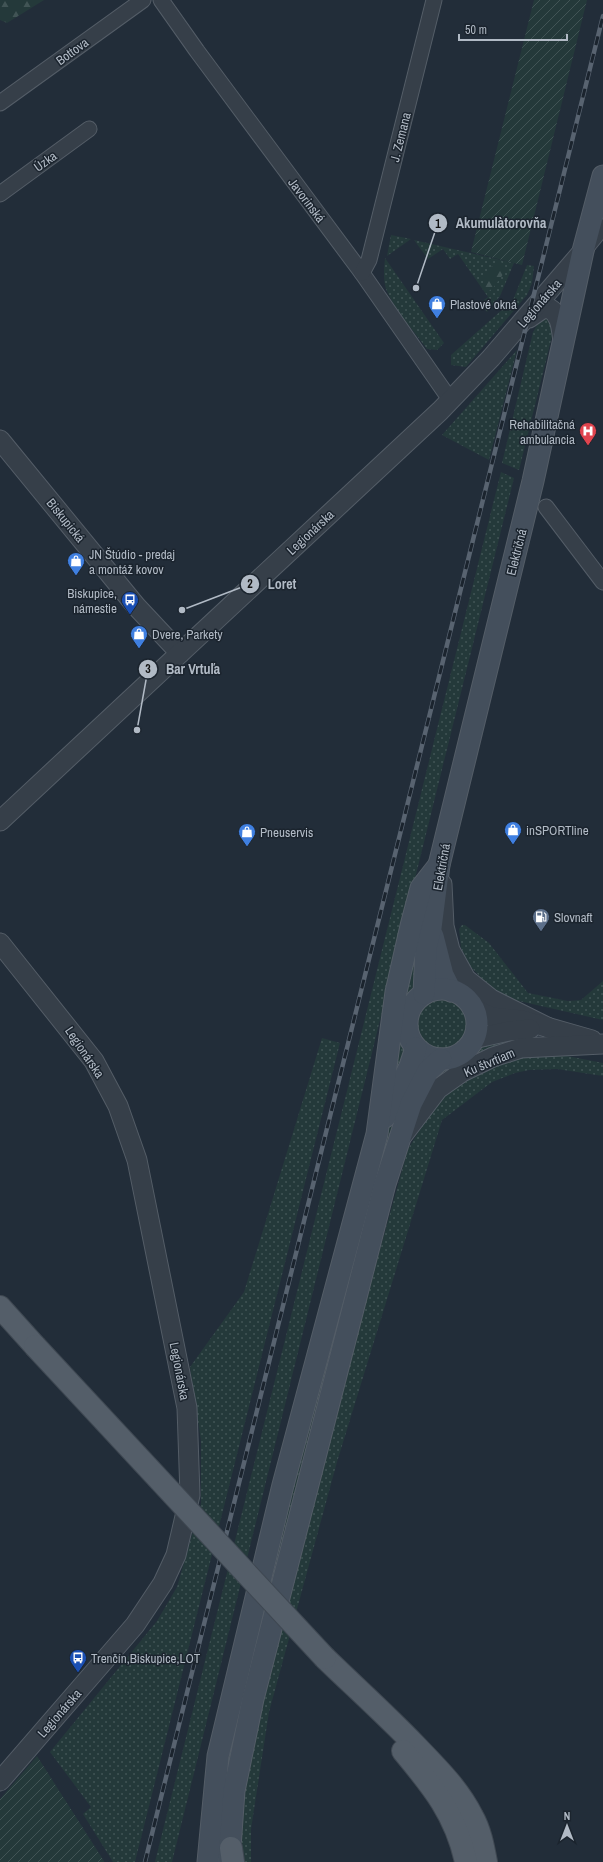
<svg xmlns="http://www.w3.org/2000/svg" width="603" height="1862" viewBox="0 0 603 1862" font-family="'Archivo Narrow',sans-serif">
<defs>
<pattern id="grass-dots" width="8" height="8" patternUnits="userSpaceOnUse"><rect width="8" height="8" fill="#24393a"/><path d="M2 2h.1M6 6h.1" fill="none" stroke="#415455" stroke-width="1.8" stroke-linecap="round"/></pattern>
<pattern id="forest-firs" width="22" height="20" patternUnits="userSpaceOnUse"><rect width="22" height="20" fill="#24393a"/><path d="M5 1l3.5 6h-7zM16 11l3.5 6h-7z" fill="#415455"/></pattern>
<pattern id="garden-furrows" width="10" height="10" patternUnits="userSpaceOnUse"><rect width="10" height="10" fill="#24393a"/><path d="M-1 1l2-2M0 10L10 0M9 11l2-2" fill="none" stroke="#415455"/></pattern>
</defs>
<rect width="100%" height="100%" fill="#222d39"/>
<g fill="url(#grass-dots)">
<polygon points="391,235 411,239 387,256"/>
<polygon points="414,240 514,263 500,296 487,312 480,303 488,297 458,254 450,259 443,249 428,259"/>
<path d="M385,258L444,343L437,350L427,349C414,331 395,311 386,289C383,279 384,268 385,258Z"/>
<polygon points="527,265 534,266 532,283 527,295 466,367 451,365 451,355 513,300"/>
<polygon points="545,318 552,319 554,328 519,470 502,463 533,332 539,322"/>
<polygon points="517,350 489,460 442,435"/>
<polygon points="501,472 514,478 172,1862 155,1862"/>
<path d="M420,909L419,973L416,991L402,1014L400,1030L405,1051L404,1064L390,1096C395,1032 406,971 420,909Z"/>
<polygon points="462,925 465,925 489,943 528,993 568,1001 581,1000 603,981 603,1020 510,999 490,987 471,967 461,948 459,929"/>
<circle cx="442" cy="1025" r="26"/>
<polygon points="322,1038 340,1043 135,1862 113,1862 83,1814 91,1807 50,1752 157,1621 177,1587 201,1504 201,1441 190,1367 244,1292"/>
<polygon points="494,1039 527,1040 427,1084 442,1068 461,1061 474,1050"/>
<path d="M532,1054L562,1055L603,1063V1076L557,1069L529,1070L515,1073L492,1082L442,1120L337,1462L269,1712L251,1829V1862H241C238,1815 249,1767 257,1721L374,1271L408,1149L434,1107L462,1080L489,1063Z"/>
<polygon points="417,1058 427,1064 420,1076 221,1862 215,1862 223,1785 240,1691 377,1158"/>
</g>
<g fill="url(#forest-firs)">
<polygon points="0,0 44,0 7,23 0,20"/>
<polygon points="501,262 507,269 493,288 486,293 483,280 494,263"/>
</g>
<g fill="url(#garden-furrows)">
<polygon points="534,0 587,0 522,265 471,252"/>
<polygon points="37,1756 104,1861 104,1862 0,1862 0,1799"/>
</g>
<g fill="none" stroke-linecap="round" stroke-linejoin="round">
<defs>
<g id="minor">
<polyline points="161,0 197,51 362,273 451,401"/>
<polyline points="0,103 143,0"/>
<polyline points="0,194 89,129"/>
<polyline points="586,248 603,227"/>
<polyline points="362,273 369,260 434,0"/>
<polyline points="546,507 603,582"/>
</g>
<g id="tertiary">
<path d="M529,318L542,309L549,308C561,315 561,328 563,341"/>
<polyline points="0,440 136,606 180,653"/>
<polyline points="0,821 440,411 491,358 583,251"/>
<polyline points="442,884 444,926 450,950 466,979 491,999 549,1028"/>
<polyline points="0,943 94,1061 118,1106 137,1160 187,1408 190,1495 176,1555 163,1583 135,1625 0,1781"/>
<polyline points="472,1008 492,1017 522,1020 592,1040"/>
<polyline points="473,1039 509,1031 530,1029"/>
<polyline points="403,1135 438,1089 462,1072 493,1057 521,1048 603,1044"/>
</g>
<g id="secondary">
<polyline points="433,936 443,975 451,991"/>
<circle cx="442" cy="1024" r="35"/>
<polyline points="424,994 426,948 431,928 439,865 533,481 583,251 603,176"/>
<polyline points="385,1117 410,1066 416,1048"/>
<polyline points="208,1862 218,1756 283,1485 377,1134 396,992 411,926 421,888 439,865"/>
<polyline points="229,1862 234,1791 253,1699 385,1184 411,1104 428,1071 441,1059"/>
</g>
<g id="primary">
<polyline points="0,1307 35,1346"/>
<path d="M325,1658C355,1687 386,1715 415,1745C436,1767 458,1788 472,1816C480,1830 483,1846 486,1862"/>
<path d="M403,1751C433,1787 456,1815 466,1862"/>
<polyline points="231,1848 233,1862"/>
</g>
</defs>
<use href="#minor" stroke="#545d67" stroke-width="17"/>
<use href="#tertiary" stroke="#545d67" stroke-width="21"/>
<use href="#secondary" stroke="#545d67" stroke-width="23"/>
<use href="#primary" stroke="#3f4852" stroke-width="24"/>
<use href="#minor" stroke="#363f49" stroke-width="15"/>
<use href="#tertiary" stroke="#363f49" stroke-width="19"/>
<use href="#secondary" stroke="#444f5c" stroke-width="21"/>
<use href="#primary" stroke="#545e69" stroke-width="22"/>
<defs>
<polyline id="rail" points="145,1862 603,16"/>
</defs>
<use href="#rail" stroke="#586370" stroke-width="4.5"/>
<use href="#rail" stroke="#1b242e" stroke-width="3" stroke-dasharray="9" stroke-linecap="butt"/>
<defs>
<polyline id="primary-bridge" points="35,1346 325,1658"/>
</defs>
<use href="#primary-bridge" stroke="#3f4852" stroke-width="24" stroke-linecap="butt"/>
<use href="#primary-bridge" stroke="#545e69" stroke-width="22"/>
</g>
<defs>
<symbol id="shop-pin" viewBox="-11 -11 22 30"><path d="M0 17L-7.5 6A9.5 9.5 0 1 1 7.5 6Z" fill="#3f7fe0" stroke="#1b242e"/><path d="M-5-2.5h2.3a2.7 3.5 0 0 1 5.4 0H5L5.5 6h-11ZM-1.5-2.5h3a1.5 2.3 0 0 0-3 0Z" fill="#fff"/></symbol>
<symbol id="hospital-pin" viewBox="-11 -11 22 30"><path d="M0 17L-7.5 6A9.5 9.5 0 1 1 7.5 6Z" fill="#e0444e" stroke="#1b242e"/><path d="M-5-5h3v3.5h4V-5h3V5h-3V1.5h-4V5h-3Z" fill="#fff"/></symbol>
<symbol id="bus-pin" viewBox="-11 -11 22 30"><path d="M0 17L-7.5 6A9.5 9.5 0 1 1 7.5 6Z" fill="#1a4fb4" stroke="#1b242e"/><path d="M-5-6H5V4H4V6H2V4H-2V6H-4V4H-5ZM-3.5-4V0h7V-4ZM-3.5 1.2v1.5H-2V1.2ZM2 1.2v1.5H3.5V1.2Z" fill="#fff"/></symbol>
<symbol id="fuel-pin" viewBox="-11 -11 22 30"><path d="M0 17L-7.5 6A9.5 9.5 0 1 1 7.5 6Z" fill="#5c6f8a" stroke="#1b242e"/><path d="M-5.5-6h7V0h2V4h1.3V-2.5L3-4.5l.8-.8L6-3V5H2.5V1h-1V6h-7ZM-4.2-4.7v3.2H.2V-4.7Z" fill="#fff"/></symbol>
</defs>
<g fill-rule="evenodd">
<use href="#shop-pin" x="427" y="294" width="20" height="27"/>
<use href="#hospital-pin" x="578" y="421" width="20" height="27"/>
<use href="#shop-pin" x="66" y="551" width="20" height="27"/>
<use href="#bus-pin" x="120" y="590" width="20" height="27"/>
<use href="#shop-pin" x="129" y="624" width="20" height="27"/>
<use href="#shop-pin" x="503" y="820" width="20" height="27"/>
<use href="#shop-pin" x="237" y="822" width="20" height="27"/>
<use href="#fuel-pin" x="531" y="907" width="20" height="27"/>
<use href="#bus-pin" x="68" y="1648" width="20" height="27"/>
</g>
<g text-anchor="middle" stroke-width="3" stroke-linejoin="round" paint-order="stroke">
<g font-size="13" fill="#b1bac5" stroke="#1b242e">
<text transform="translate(72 51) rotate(-36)" y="5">Bottova</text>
<text transform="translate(400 137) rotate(-76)" y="5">J. Zemana</text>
<text transform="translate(45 161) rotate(-36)" y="5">Úzka</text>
<text transform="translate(307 200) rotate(53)" y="5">Javorinská</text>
<text transform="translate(539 303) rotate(-49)" y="5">Legionárska</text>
<text transform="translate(66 520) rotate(51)" y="5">Biskupická</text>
<text transform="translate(310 532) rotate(-43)" y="5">Legionárska</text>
<text transform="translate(516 552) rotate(-76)" y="5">Električná</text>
<text transform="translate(441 867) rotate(-80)" y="5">Električná</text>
<text transform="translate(85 1052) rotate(56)" y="5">Legionárska</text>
<text transform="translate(489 1062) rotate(-23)" y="5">Ku štvrtiam</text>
<text transform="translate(180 1371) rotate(79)" y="5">Legionárska</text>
<text transform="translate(59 1713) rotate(-49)" y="5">Legionárska</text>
</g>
<g font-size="13" fill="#b1bac5" stroke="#1b242e" text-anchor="start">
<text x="450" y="309">Plastové okná</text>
<text x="575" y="429" text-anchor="end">Rehabilitačná<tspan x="575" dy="15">ambulancia</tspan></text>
<text x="89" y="559">JN Štúdio - predaj<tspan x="89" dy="15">a montáž kovov</tspan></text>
<text x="117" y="598" text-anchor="end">Biskupice,<tspan x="117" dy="15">námestie</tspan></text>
<text x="152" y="639">Dvere, Parkety</text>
<text x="526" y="835">inSPORTline</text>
<text x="260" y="837">Pneuservis</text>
<text x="554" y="922">Slovnaft</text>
<text x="91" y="1663">Trenčín,Biskupice,LOT</text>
</g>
</g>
<path fill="none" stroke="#b1bac5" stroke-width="1.5" d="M416 288L438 223M182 610L250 584M137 730L148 669"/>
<g fill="#b1bac5" stroke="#1b242e" stroke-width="1.5">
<circle cx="416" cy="288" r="4"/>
<circle cx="182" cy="610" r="4"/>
<circle cx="137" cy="730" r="4"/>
<circle cx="438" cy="223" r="10"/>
<circle cx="250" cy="584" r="10"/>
<circle cx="148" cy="669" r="10"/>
</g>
<g font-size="12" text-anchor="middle" font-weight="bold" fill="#111">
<text x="438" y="228">1</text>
<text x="250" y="588">2</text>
<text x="148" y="673">3</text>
</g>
<g font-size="14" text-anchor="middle" font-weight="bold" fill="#b1bac5" stroke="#1b242e" stroke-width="3" stroke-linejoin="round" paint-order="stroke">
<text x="501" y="228">Akumulàtorovňa</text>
<text x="282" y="589">Loret</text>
<text x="193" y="674">Bar Vrtuľa</text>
</g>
<g transform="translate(567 1826)" stroke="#1b242e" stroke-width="3" paint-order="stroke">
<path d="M0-3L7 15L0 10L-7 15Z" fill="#b1bac5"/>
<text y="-6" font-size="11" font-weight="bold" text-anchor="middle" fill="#b1bac5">N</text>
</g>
<path d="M459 34v6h108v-6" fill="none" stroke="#b1bac5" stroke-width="2"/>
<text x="465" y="34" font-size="12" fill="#b1bac5" stroke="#1b242e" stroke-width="3" paint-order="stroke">50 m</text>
</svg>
